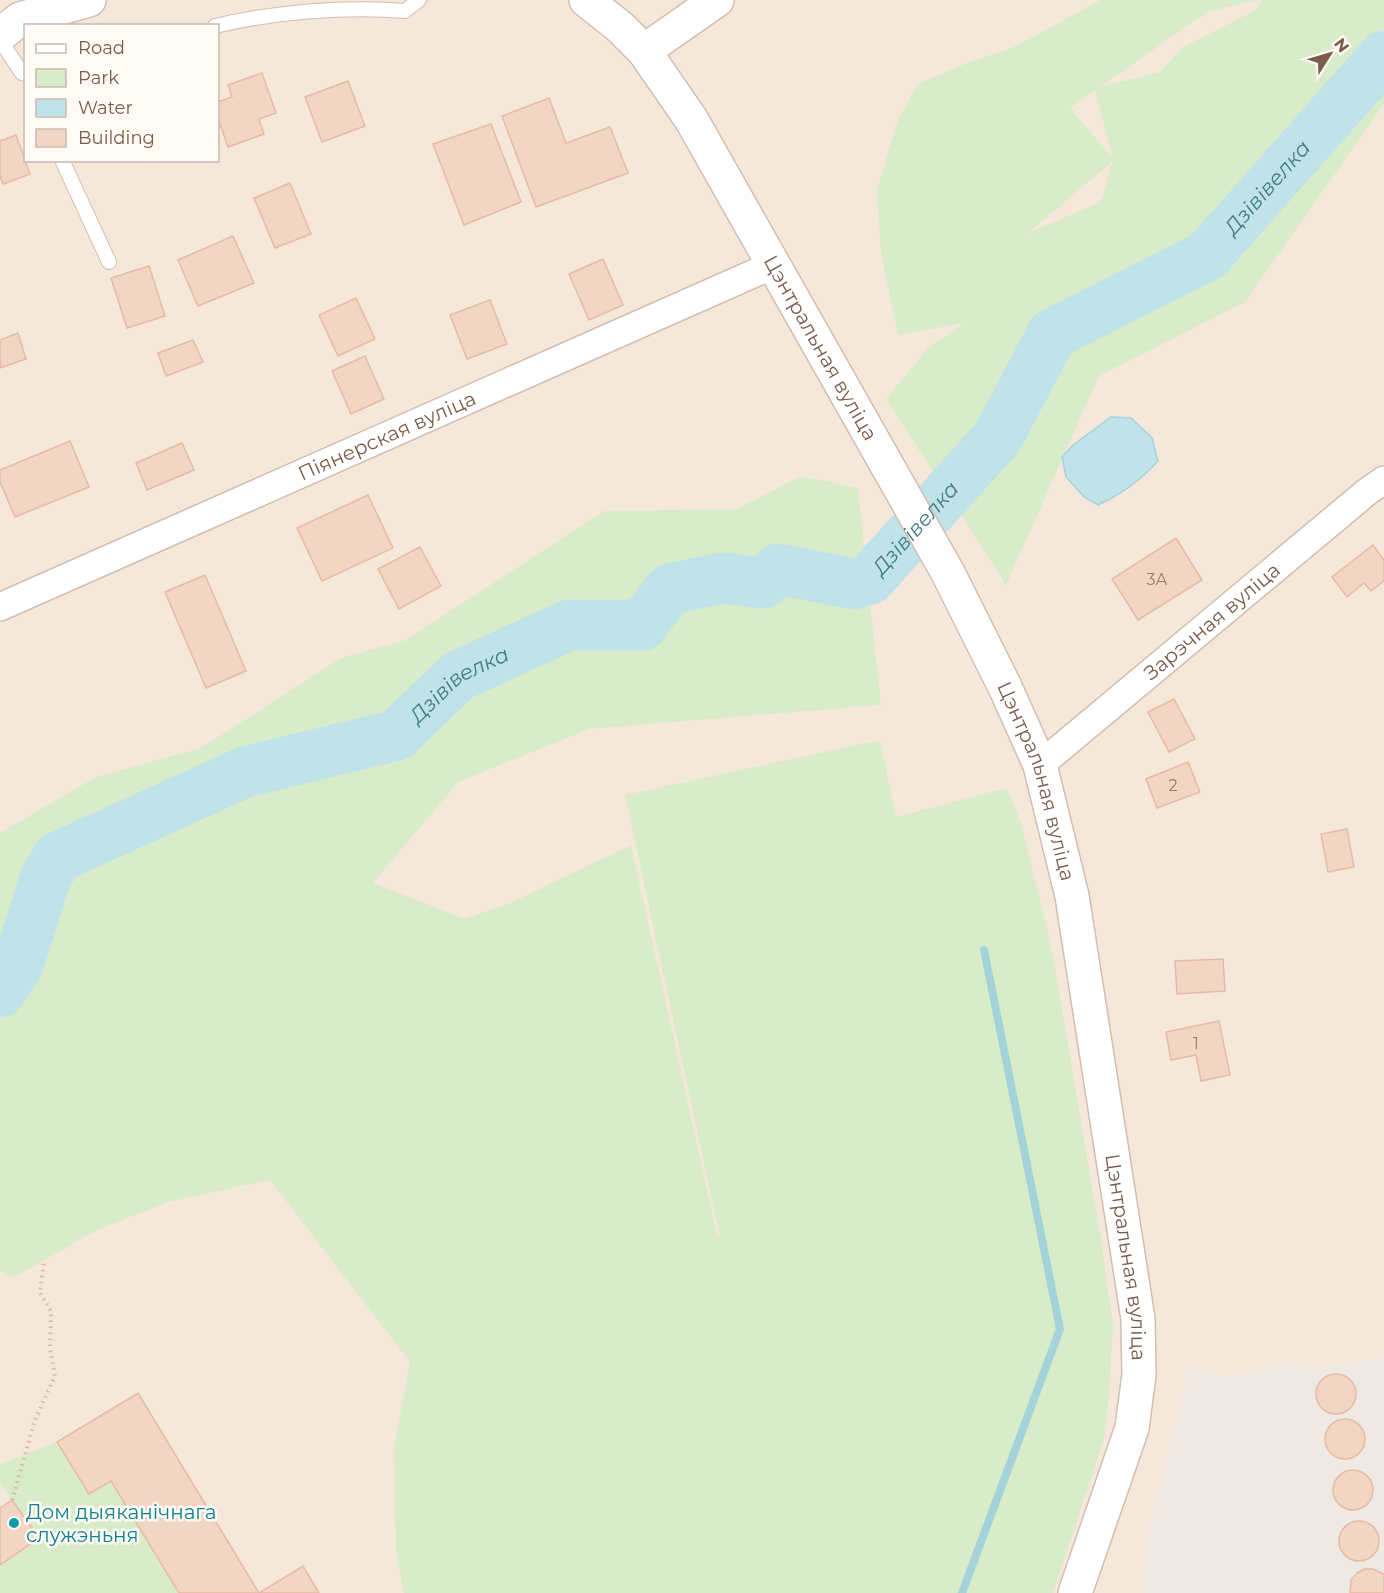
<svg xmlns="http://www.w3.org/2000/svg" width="1384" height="1593" viewBox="0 0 1384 1593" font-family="Montserrat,sans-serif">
<rect width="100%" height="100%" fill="#fdf6ec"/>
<path fill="#f5e8da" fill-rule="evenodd" d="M0,0H1384V1593H0ZM26,26H218V160H26Z"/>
<polygon fill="#efe9e4" points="1384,1358 1384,1593 1141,1593 1145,1547 1190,1367 1225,1378 1285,1363 1321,1368"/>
<g fill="#d8ecc9" fill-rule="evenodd">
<path d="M1255,0L1207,12L1100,87L1160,72L1183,47L1254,11L1262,0H1384V104L1245,302L1099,376L1006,585L886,399L928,348L964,323L898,335L881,253L877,191L898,119L918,84L972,61L1014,47L1101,0ZM1095,90V91L1113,158L1070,108ZM1113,161L1101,202L1032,231L1020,240Z"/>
<polygon points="801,476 858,488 881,705 589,729 458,782 373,883 465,919 508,904 631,845 717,1236 720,1237 625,795 880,740 896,817 1007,788 1021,824 1051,945 1101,1239 1113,1325 1109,1394 1104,1439 1053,1593 404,1593 396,1553 394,1448 410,1362 270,1180 168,1202 95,1231 13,1278 0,1270 0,833 96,777 201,748 341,658 406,640 604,511 737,509"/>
<polygon points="57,1442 89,1494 111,1481 179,1593 0,1593 0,1565 38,1538 0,1483 0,1464"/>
</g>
<path fill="#bfe3e8" stroke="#a5d3da" stroke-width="1.5" d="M1111,417L1131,418L1152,438L1158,461C1140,481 1122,494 1098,505L1084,497L1066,477L1062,457L1073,445Z"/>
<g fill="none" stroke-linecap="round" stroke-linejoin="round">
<polyline stroke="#a5d3da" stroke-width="8" points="962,1593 1060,1329 984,950"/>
<path stroke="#bfe3e8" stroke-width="51" id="s1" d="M0,992L18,965L45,879L58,857L245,772L397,735L458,676L569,625H642L670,589L723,578L763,583L778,569L854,584L870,579L998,437L1052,334L1207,256L1384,56"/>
</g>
<g fill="#f3d5c3" stroke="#e6bba3" stroke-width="1.5">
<polygon points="262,73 276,113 259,119 264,134 228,147 218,118 218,102 232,97 228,85"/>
<polygon points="348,81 365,126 322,142 305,97"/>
<polygon points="549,98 566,143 610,127 628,173 536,207 502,116"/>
<polygon points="491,124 521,202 464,225 433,144"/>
<polygon points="16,135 30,174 3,184 0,176 0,141"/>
<polygon points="290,183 311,234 275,248 254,198"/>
<polygon points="233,236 254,283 198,306 178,260"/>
<polygon points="603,259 623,305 589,320 569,274"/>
<polygon points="149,266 165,316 127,328 111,278"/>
<polygon points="356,298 375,339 338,356 319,315"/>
<polygon points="490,300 507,344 467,359 450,315"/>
<polygon points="18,333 26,359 0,368 0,340"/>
<polygon points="193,340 203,362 166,376 158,353"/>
<polygon points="365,356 384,399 351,414 332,371"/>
<polygon points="70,441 89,487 15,517 0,482 0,470"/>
<polygon points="182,443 194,470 147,490 136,463"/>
<polygon points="368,495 393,548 322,581 297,528"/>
<polygon points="1176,538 1202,580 1138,620 1112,579"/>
<polygon points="1373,545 1384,560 1384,581 1371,591 1364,583 1347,597 1332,577"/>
<polygon points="420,547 441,586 399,609 378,569"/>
<polygon points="205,575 246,671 206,688 165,592"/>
<polygon points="1174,699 1195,739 1169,752 1148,712"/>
<polygon points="1188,762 1200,792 1157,808 1146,779"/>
<polygon points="1347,829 1354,867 1328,872 1321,834"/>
<polygon points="1223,959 1225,991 1177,994 1175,961"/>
<polygon points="1219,1021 1230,1075 1201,1081 1196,1055 1171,1060 1166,1032"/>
<circle cx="1336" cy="1394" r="20"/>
<polygon points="138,1393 259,1593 179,1593 111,1481 89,1494 57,1442"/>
<circle cx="1345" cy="1439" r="20"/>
<circle cx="1353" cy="1490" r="20"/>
<polygon points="12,1500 39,1538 0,1565 0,1508"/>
<circle cx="1359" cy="1541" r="20"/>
<polygon points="303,1566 319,1593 259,1593"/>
<polygon points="1364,1569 1373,1569 1384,1574 1384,1593 1350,1593 1351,1580 1357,1573"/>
</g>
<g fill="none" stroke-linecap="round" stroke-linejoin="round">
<defs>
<g id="service">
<path d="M215,26C273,12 346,6 405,11L419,0"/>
<polyline points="0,40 22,73 26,74"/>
<polyline points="62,160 109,262"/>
</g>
<g id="minor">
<path id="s2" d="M0,607L773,265"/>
<path id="s3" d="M1040,765L1368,491L1384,480"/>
</g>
<g id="tertiary">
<path id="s4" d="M586,0L620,27L644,51L691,119L948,573L1005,687L1040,765L1072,896L1138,1319L1139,1375L1132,1428L1075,1593"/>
<polyline points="0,35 20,19 89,0"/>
<polyline points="644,51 717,0"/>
</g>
</defs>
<use href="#service" stroke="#d1beb0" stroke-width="16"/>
<use href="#minor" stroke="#d1beb0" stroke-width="30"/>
<use href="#tertiary" stroke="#d1beb0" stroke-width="36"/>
<polyline stroke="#d9b8a5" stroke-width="4" stroke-dasharray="1.5 4.5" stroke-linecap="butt" points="12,1500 35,1420 55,1376 50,1348 51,1311 40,1293 44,1260"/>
<use href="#service" stroke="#fff" stroke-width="14"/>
<use href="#minor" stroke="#fff" stroke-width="27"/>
<use href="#tertiary" stroke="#fff" stroke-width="33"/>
</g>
<circle fill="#0f9aa8" stroke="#fffaf3" stroke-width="2" cx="14" cy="1523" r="6"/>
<g text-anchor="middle" stroke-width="5" stroke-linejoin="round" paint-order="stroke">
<g font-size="16" fill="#987a6a">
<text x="1157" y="585">3А</text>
<text x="1173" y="791">2</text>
<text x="1196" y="1049">1</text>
</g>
<g font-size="20" fill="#7a5c4d" stroke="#fffaf3">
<text dy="7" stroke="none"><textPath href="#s4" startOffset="423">Цэнтральная вуліца</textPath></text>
<text dy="7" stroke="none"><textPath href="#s2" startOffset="423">Піянерская вуліца</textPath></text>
<text dy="7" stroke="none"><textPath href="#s3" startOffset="224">Зарэчная вуліца</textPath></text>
<text dy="7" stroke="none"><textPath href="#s4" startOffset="909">Цэнтральная вуліца</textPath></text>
<text dy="7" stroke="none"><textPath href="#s4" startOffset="1395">Цэнтральная вуліца</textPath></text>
</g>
<g font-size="20" fill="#0d838f" stroke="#fffaf3" text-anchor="start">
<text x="26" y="1519">Дом дыяканічнага<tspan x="26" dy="23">служэньня</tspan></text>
</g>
<g font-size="21" font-style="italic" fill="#437c86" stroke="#fffaf3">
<text dy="7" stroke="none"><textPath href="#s1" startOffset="1617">Дзівівелка</textPath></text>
<text dy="7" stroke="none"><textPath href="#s1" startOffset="1113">Дзівівелка</textPath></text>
<text dy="7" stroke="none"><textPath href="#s1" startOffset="591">Дзівівелка</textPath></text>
</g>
</g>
<rect x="24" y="24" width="195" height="138" fill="#fffaf3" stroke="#cabbb1" stroke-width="1.5"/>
<rect x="36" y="44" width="30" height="9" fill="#ffffff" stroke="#cabbb1" stroke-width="1.5"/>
<text x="78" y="54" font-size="18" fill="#7a5c4d">Road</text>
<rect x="36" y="69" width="30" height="18" fill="#d8ecc9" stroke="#cabbb1" stroke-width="1.5"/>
<text x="78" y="84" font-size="18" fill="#7a5c4d">Park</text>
<rect x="36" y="99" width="30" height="18" fill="#bfe3e8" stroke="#cabbb1" stroke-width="1.5"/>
<text x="78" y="114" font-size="18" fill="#7a5c4d">Water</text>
<rect x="36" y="129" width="30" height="18" fill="#f3d5c3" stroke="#cabbb1" stroke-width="1.5"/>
<text x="78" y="144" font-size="18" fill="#7a5c4d">Building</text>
<g transform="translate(1330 54) rotate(53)" stroke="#fffaf3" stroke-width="4.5" paint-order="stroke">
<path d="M0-4.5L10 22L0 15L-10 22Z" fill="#7a5c4d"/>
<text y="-9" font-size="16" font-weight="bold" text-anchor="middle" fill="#7a5c4d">N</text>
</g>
</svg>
